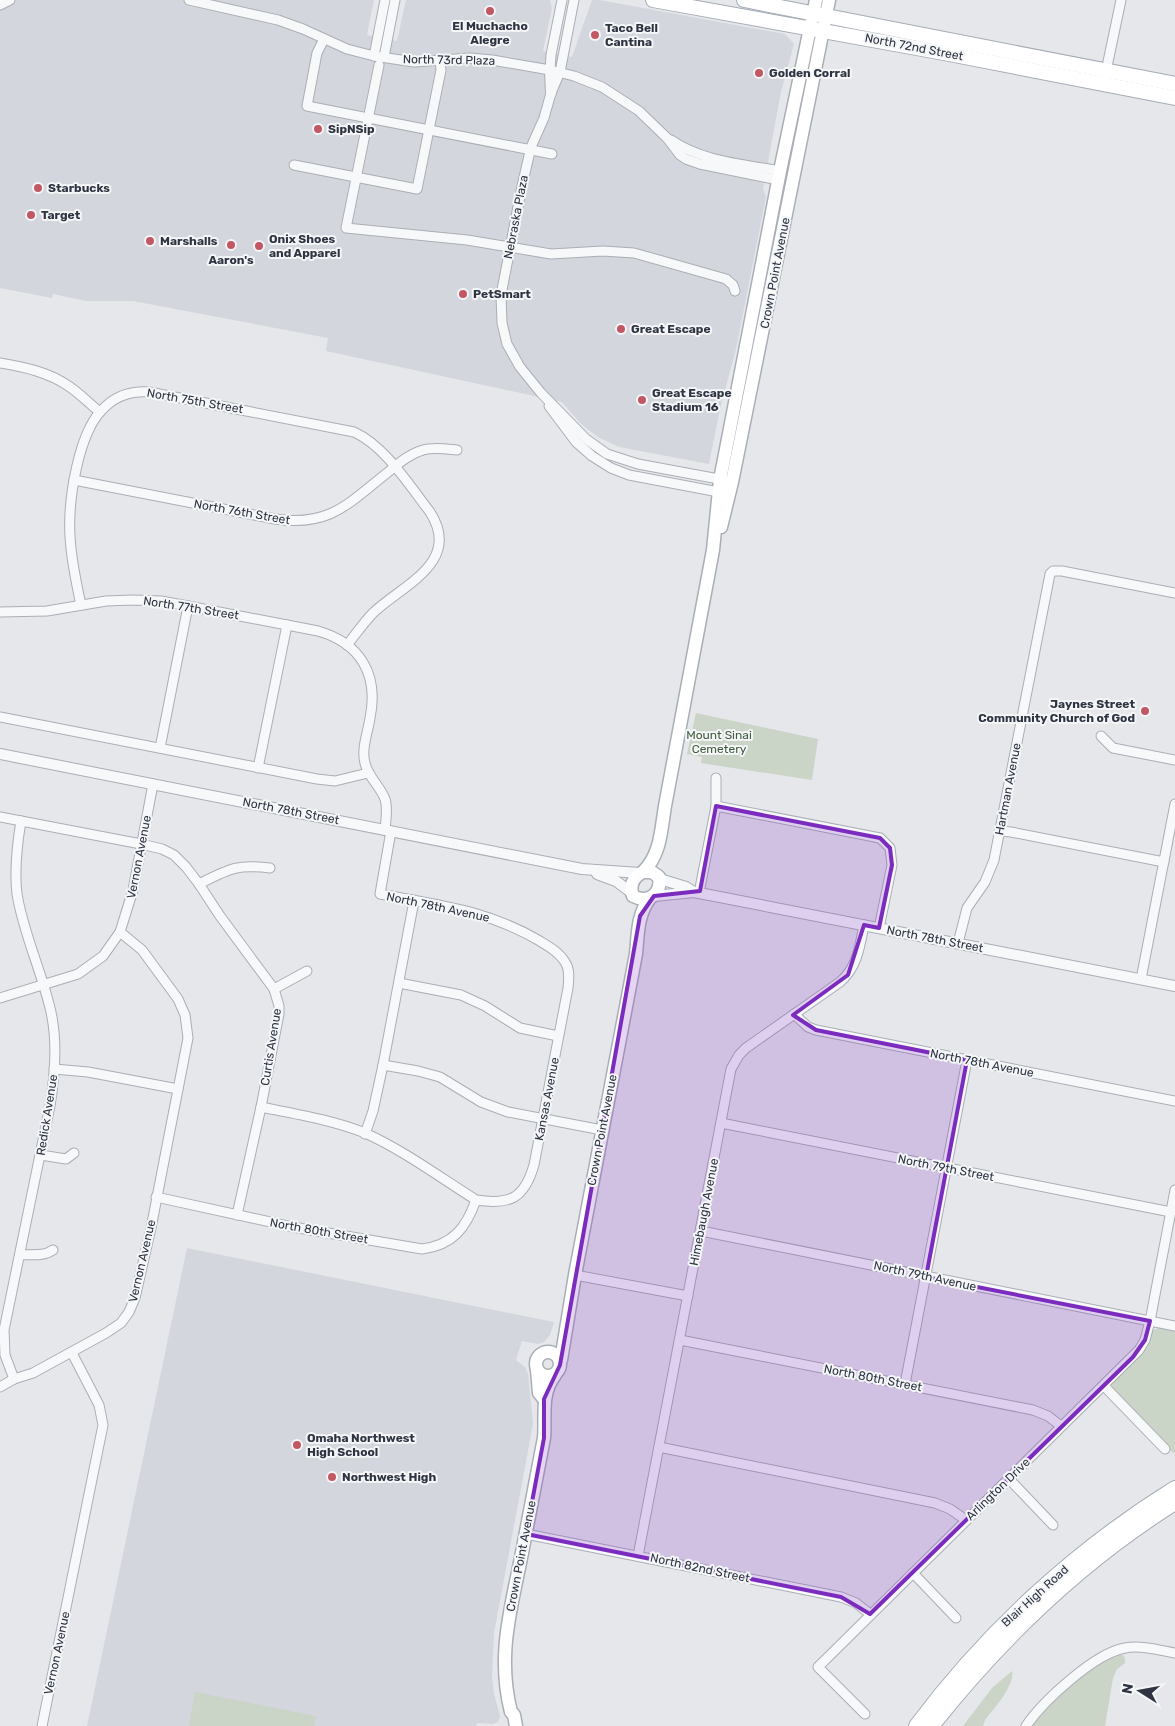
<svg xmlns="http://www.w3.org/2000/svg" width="1175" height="1726" viewBox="0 0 1175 1726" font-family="Rubik,sans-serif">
<rect width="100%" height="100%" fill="#e5e7eb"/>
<g fill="#d3d6dd">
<polygon points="0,0 374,0 367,35 397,41 406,0 550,0 552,8 543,51 572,57 592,0 600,0 785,34 794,44 781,92 763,189 766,197 736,349 720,409 709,464 619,447 598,437 582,425 562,402 326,351 328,338 133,301 86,301 53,294 52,298 0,288"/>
<polygon points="187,1248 554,1322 550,1335 544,1342 538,1344 522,1341 516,1360 525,1367 528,1374 533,1424 494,1633 492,1675 494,1694 500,1716 498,1722 493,1724 477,1723 476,1726 87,1726"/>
</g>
<g fill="#cad4c7">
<polygon points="696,713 818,739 812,780 701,763 702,757 687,754"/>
<polygon points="1158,1328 1175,1331 1175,1452 1173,1453 1111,1388 1113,1382 1147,1344 1152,1331"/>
<polygon points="1117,1655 1123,1655 1125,1659 1125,1663 1117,1669 1113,1678 1105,1726 1030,1726 1049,1703 1095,1667"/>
<path d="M1012,1671C1015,1686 994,1708 985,1720L983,1726H963L992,1688Z"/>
<polygon points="195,1692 316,1716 314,1726 189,1726"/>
</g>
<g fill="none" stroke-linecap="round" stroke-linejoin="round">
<defs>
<g id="minor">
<polyline points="189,0 278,20 303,29 347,49 374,56 414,62 470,58 492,60 550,70 574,76 602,87 639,111 667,138 680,155 686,159 700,164 778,180"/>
<polyline points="574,0 560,72 551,93 544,118 531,147 522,186 501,295 502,323 507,344 520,367 541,393 586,439 607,454 638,464 724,480"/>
<polyline points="0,5 10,0"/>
<polyline points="324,39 317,53 307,106 552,154"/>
<polyline points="374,56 385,0"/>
<polyline points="384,57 395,0"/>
<polyline points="379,65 346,228 467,240 551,254 603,251 634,253 726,279 733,285 735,291"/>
<polyline points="550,70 551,55 562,0"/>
<polyline points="1105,76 1121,0"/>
<path d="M671,140C703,162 743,164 780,171"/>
<polyline points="294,165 417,189 441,70 440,60"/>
<path d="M0,363C24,367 49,372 70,387C80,394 90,404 100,412"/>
<polyline points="549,406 576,442 592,456 611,468 629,475 724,493"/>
<path d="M74,480L275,519C329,527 348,504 387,473C398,464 409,454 423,450C434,447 446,449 457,450"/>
<path d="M81,605C76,582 71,559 70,536C68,501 78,429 106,406C118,395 133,391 149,392L354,432C385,446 409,485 430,512C462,562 404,584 374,612C364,622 356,634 347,645"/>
<path d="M0,612L47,611L106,601L133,600L161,601L188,606L318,631C360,643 379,674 370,718C368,732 361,749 365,763C368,777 380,786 385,799C388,808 386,820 385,829"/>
<polyline points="0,717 317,779 335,781 368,773"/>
<polyline points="1101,736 1113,748 1175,760"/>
<polyline points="160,748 188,606"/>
<polyline points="258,768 287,625"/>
<polyline points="716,806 880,838 890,848 892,865 879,928"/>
<polyline points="0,817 141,844 162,849 174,855 186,867 199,884 220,916 274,989 279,1006 279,1014 261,1107 237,1215"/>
<polyline points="1000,831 1011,832 1164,862"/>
<path d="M199,884C229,869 236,864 270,868"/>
<polyline points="699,893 716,806 716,778"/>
<polyline points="958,943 967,908 985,882 994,860 1050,574 1053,571 1062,571 1175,593"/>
<polyline points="1141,979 1175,804"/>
<polyline points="399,983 461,995 485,1006 520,1028 558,1036"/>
<polyline points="274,989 307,971"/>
<polyline points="0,998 78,974 103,956 120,932"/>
<polyline points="794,1014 808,1027 816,1030 1175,1101"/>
<polyline points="383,1065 418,1071 440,1077 481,1102 508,1112 602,1130"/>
<polyline points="54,1069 88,1072 178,1089"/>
<path d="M261,1107C296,1114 332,1120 365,1133C403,1150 441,1178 476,1200C510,1205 524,1199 534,1165L568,988C569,979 570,969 565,962C559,952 548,946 538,940C487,910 437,905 380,894L391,831"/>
<polyline points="721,1123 1171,1212"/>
<polyline points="365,1134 373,1111 383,1065 414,901"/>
<polyline points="41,1155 66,1159 74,1153"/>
<path d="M156,1197L293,1227L422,1249C453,1245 466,1228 476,1200"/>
<polyline points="701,1231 1175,1326"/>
<path d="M20,1255C32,1254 43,1257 53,1250"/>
<polyline points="575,1275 688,1296"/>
<polyline points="680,1340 1033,1410 1048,1416 1061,1426"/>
<path d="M14,1379L5,1355L4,1330L50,1106C55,1075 58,1039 50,1008C41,970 23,932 17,894C14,869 17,845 21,821"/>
<polyline points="905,1384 967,1060"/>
<polyline points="1104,1386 1165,1449"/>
<polyline points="0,1387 14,1379 33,1373 106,1333 121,1323 129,1312 135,1298 151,1228 188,1038 185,1015 178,999 142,950 120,932 133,890 153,784"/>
<polyline points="659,1447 935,1503 950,1509 966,1520"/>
<polyline points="1009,1479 1053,1525"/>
<polyline points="526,1534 841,1597 856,1603 870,1614"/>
<path d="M638,1556L731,1069L739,1055L746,1048L840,982C857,968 860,946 864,925"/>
<polyline points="913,1573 956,1618"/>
<polyline points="865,1714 818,1667 1139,1350 1145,1340 1150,1321 1175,1190"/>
<polyline points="42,1726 103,1425 99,1405 72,1353"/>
<path d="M1026,1726C1043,1701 1095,1653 1125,1648C1141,1645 1159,1650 1175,1653"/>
</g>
<g id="tertiary">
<polyline points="550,70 551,93"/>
<polyline points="0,754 582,869 640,873"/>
<polyline points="597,874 616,881 632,893"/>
<polyline points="660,879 686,887 694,892"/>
<polyline points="654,896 694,892 1175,986"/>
</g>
<g id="secondary">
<polyline points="721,527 732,482 829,0"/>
<path d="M643,872C661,854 661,830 665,806L713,550L720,480L780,171L816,0"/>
<path d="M643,872H652L659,877C662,894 648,904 633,896C629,886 633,877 643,872Z"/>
<circle cx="548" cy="1364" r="12"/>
<path d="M561,1360L575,1275L636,954C638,934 637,915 650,898"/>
<polyline points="537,1370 539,1393 544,1399"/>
<path d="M516,1726L514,1715L511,1712C497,1657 510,1612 521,1558C529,1518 536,1478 544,1438C546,1415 540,1395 555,1375"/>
</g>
<g id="primary">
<polyline points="653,0 944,53 1175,98"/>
<polyline points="744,0 1175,84"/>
<path d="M916,1726C986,1632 1075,1550 1175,1488"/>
<path d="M932,1726C1001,1639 1081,1562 1175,1503"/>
</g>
</defs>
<use href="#minor" stroke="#aaaeb5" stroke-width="11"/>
<use href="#tertiary" stroke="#aaaeb5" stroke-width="12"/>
<use href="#secondary" stroke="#aaaeb5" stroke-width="15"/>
<use href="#primary" stroke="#a5abb6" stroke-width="16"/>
<use href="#minor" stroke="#f7f8fa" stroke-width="9"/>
<use href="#tertiary" stroke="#f7f8fa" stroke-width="10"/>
<use href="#secondary" stroke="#fff" stroke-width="12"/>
<use href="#primary" stroke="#fff" stroke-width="14"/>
</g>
<path fill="#7b2cbf" fill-opacity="0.2" stroke="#7b2cbf" stroke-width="4" stroke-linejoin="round" d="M716,806L880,838L890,848L892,865L879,928L864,925L848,975L793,1015L816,1030L967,1060L926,1277L1150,1321L1145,1340L1133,1357L870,1614L841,1597L526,1534L544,1438V1399L560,1365L640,916L654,896L700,891Z"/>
<g fill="#c25864" stroke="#f4f6f8" stroke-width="2">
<circle cx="490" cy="11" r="5"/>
<circle cx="595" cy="35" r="5"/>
<circle cx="759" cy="73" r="5"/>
<circle cx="318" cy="129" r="5"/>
<circle cx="38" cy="188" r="5"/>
<circle cx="31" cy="215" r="5"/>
<circle cx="150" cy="241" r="5"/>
<circle cx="231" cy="245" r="5"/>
<circle cx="259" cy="246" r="5"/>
<circle cx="463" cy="294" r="5"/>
<circle cx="621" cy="329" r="5"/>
<circle cx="642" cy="400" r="5"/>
<circle cx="1145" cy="711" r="5"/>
<circle cx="297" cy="1445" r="5"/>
<circle cx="332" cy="1477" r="5"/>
</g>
<g text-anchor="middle" stroke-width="4" stroke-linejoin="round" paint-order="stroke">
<g font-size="12" font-weight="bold" fill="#2e3442" stroke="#f4f6f8" text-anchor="start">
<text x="490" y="30" text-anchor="middle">El Muchacho<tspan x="490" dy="14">Alegre</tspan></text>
<text x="605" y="32">Taco Bell<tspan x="605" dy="14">Cantina</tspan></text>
<text x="769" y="77">Golden Corral</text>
<text x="328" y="133">SipNSip</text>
<text x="48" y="192">Starbucks</text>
<text x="41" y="219">Target</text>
<text x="269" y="243">Onix Shoes<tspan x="269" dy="14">and Apparel</tspan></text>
<text x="160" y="245">Marshalls</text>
<text x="231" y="264" text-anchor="middle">Aaron's</text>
<text x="473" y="298">PetSmart</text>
<text x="631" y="333">Great Escape</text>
<text x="652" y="397">Great Escape<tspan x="652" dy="14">Stadium 16</tspan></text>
<text x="1135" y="708" text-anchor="end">Jaynes Street<tspan x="1135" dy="14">Community Church of God</tspan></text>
<text x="307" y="1442">Omaha Northwest<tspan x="307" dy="14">High School</tspan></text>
<text x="342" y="1481">Northwest High</text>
</g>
<g font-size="12" fill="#2e3442" stroke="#f4f6f8">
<text transform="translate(914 47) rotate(11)" y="4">North 72nd Street</text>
<text transform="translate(449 60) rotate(1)" y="4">North 73rd Plaza</text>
<text transform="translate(516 217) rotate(-79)" y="4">Nebraska Plaza</text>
<text transform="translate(775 273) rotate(-79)" y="4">Crown Point Avenue</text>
<text transform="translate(195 401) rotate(10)" y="4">North 75th Street</text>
<text transform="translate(242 512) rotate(10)" y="4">North 76th Street</text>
<text transform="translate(191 608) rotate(9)" y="4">North 77th Street</text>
<text transform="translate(1008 789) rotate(-79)" y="4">Hartman Avenue</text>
<text transform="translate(291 811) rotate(11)" y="4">North 78th Street</text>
<text transform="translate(139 857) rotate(-79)" y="4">Vernon Avenue</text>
<text transform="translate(438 907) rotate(12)" y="4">North 78th Avenue</text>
<text transform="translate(935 939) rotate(11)" y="4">North 78th Street</text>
<text transform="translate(271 1047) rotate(-81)" y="4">Curtis Avenue</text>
<text transform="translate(982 1063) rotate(11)" y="4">North 78th Avenue</text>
<text transform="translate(547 1099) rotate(-79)" y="4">Kansas Avenue</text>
<text transform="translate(47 1115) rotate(-81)" y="4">Redick Avenue</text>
<text transform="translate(602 1130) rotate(-79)" y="4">Crown Point Avenue</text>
<text transform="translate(946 1168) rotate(11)" y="4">North 79th Street</text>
<text transform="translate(704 1212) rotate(-79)" y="4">Himebaugh Avenue</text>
<text transform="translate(319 1231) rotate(10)" y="4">North 80th Street</text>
<text transform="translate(142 1261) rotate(-77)" y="4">Vernon Avenue</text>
<text transform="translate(925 1276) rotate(12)" y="4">North 79th Avenue</text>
<text transform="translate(873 1378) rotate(11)" y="4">North 80th Street</text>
<text transform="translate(998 1489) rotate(-44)" y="4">Arlington Drive</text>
<text transform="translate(521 1556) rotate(-79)" y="4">Crown Point Avenue</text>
<text transform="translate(700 1568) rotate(12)" y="4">North 82nd Street</text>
<text transform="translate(1035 1596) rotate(-42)" y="4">Blair High Road</text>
<text transform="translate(57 1653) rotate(-78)" y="4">Vernon Avenue</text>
</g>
<g font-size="12" fill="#415c3c" stroke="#f4f6f8">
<text x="719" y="739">Mount Sinai<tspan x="719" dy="14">Cemetery</tspan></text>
</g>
</g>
<g transform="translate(1140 1691) rotate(281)" stroke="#f4f6f8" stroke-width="4" paint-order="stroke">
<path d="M0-4L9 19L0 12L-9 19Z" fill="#2e3442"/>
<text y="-8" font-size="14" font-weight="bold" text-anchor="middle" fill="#2e3442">N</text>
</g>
</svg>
